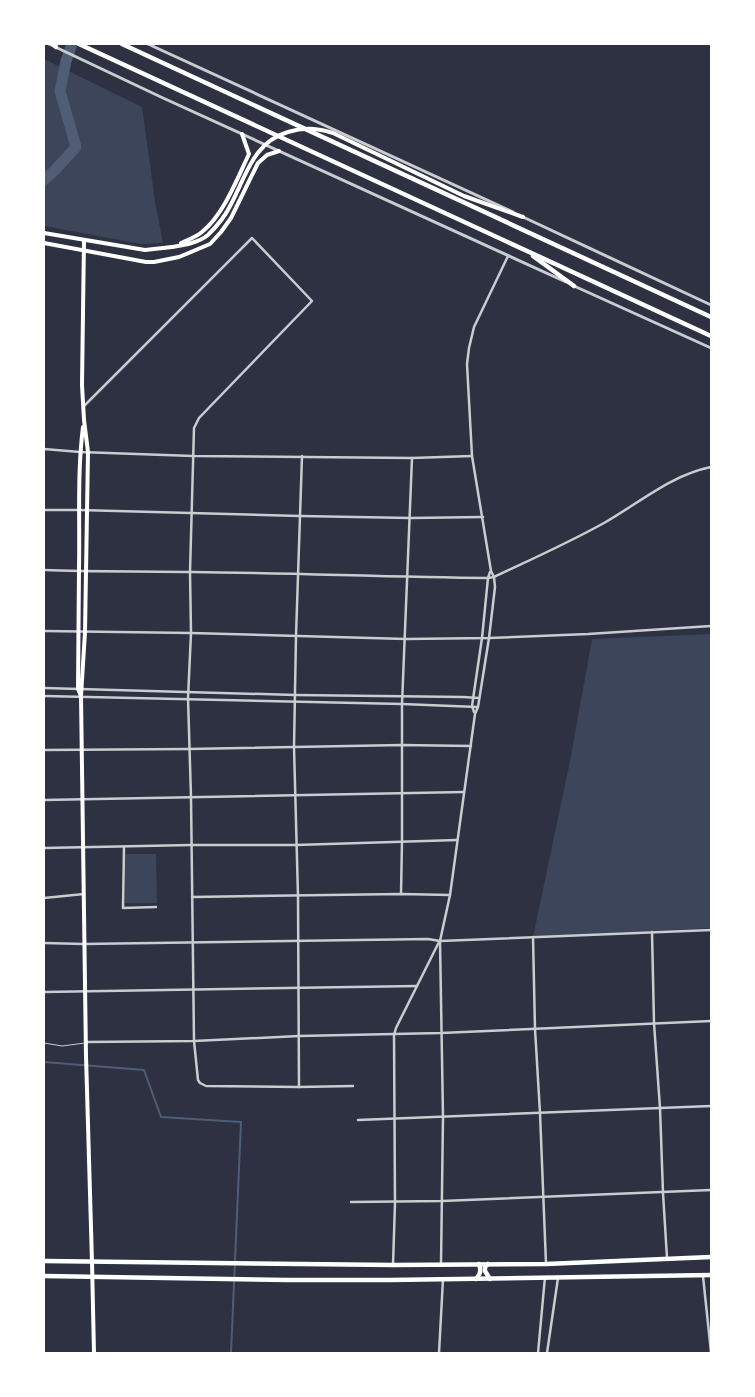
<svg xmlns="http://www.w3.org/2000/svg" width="755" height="1397" viewBox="0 0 755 1397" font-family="Quicksand,sans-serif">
<rect width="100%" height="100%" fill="#2d3142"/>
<g fill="#3c4559">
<polygon points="44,59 142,107 155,201 163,243 141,244 44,226"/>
<polygon points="711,634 711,928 533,937 570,761 592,639"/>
<polygon points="125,854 156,854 157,903 125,903"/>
</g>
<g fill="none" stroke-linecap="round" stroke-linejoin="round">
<polyline stroke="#4f5d75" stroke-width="2" points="44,1062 144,1070 161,1117 241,1122 231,1353"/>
<polyline stroke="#4f5d75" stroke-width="11" points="44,180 55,170 76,147 60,91 66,61 72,44"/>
<polyline stroke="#caccd0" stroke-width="1" points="44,1043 62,1046 85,1043"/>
<g stroke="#caccd0" stroke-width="2.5">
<polyline points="84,406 252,238 312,301 199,418 194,428 190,572 191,633 188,698 191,797 194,1041 198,1080 200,1083 206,1086 299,1087 353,1086"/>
<polyline points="44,449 80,452 193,456 412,458 472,456"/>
<polyline points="44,510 79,510 300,516 410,518 483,517"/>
<path d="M44,570C93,572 142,571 192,572C291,573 389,577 488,578L494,577C530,560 568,543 604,523C639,503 671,475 711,467"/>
<polyline points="44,631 191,633 406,639 489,638 588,634 711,626"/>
<polyline points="44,688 295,695 463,697 479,698"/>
<polyline points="44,696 402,704 477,707"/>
<polyline points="474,712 472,706 482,638 488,578 490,572"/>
<polyline points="44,750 189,749 402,745 471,746"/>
<polyline points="44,800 464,792"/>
<polyline points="124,847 123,908 156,907"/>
<polyline points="44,848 191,845 296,845 457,840"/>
<polyline points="401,894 402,841 402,704 412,458"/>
<polyline points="192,897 401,894 450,895"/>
<polyline points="44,898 84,894"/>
<polyline points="652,932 654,1023 660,1108 663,1193 667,1258"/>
<polyline points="533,937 535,1029 540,1113 546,1264"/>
<polyline points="44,943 84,944 428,939 440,941 711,930"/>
<polyline points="44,992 417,986"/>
<polyline points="86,1042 194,1041 299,1036 441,1033 711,1021"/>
<polyline points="299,1087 298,896 294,747 296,636 302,456"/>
<polyline points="358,1120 711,1106"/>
<polyline points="351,1202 442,1201 711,1190"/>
<polyline points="441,1264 443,1117 440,941 450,895 475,714 478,707 489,638 495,587 494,577 491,571 472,456 467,364 469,348 474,327 508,256"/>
<polyline points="393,1265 395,1203 394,1035 396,1028 439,942"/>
<polyline points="703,1276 711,1352"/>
<polyline points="439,1353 443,1279"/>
<polyline points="538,1353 545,1277"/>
<polyline points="547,1353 558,1278"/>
</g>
<g stroke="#caccd0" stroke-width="3">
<polyline points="49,44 163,98 566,282"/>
<polyline points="148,44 513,212"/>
<polyline points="523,217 711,305"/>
<polyline points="574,286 711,348"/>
</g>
<g stroke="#fff" stroke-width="4">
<polyline points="44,233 145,250 172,247"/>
<polyline points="84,240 82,385 84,420 88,452 85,632 81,696 86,1056 92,1262 94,1353"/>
<polyline points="44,243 146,262 154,262 179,257 210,244 221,232 231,218 258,163 267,155 279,151"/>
<path d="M181,243C188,240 196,237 202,232C224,214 237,179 249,154L242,134"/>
<path d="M172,247C184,245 198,243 208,235C216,227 224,218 229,208C245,180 252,142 288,132C304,127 317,128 333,133L464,196L523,217"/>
<path d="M81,696L78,689C78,649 79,609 79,569C80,522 77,474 83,427"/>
</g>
<g stroke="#fff" stroke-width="4.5">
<polyline points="44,1261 393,1265 546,1264 711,1257"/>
<polyline points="488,1264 485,1267 485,1271 490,1279"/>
<polyline points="44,1276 287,1280 390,1280 711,1275"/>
<path d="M476,1279C481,1274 481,1270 479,1264"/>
</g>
<g stroke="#fff" stroke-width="4.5">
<polyline points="53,44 56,47"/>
<polyline points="79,44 711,336"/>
<polyline points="122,44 711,317"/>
<polyline points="533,256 574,286"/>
</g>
</g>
<rect width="755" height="1397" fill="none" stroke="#ffffff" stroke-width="90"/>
</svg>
